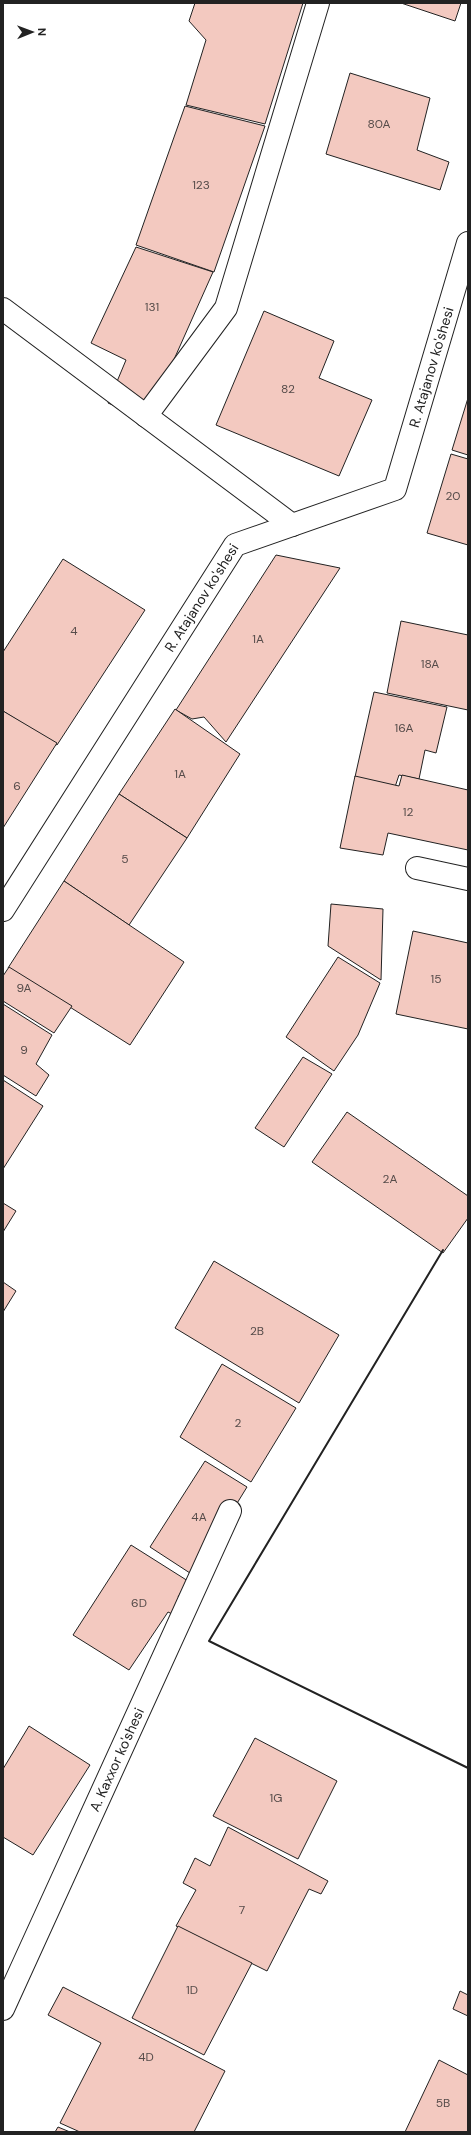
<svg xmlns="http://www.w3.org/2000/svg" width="471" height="2135" viewBox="0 0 471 2135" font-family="'DM Sans',sans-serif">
<rect width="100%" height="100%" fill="#fff"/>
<g fill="#f3c9c0" stroke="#222">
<polygon points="195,3 303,3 265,124 186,105 206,40 189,21"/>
<polygon points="401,3 461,3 455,21"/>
<polygon points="350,73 430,98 417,150 449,162 440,190 326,154"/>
<polygon points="185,106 265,126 214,272 136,245"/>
<polygon points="136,247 213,272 147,420 108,403 126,360 91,343"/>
<polygon points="264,311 334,341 319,378 372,400 339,476 216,425"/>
<polygon points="468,398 468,455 452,450"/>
<polygon points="451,454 468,459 468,545 427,533"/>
<polygon points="276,555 340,568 226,742 204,717 192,719 176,710"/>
<polygon points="63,559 145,610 57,745 3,711 3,652"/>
<polygon points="401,621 468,635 468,710 387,693"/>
<polygon points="374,692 447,707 436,753 425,750 419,779 399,775 395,787 355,777"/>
<polygon points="175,709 240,754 187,838 119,794"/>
<polygon points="3,711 57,743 3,828"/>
<polygon points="402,775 468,790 468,850 388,833 383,855 340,848 355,776 399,786"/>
<polygon points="119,794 187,838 129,925 64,881"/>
<polygon points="64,881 184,962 130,1045 8,968"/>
<polygon points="331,904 383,909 381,980 328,946"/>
<polygon points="413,931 468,943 468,1029 396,1014"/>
<polygon points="338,957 380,983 358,1035 334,1071 286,1037"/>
<polygon points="9,967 72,1006 54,1033 3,1001 3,976"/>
<polygon points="3,1004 52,1035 36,1064 49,1075 36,1096 3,1075"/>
<polygon points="303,1057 332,1074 284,1147 255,1128"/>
<polygon points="3,1080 43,1106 3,1169"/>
<polygon points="347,1112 468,1196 468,1218 443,1253 312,1162"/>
<polygon points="3,1203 16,1211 3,1232"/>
<polygon points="214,1261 339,1335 299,1403 175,1328"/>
<polygon points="3,1282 16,1291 3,1312"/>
<polygon points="222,1364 296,1408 251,1482 180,1437"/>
<polygon points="205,1461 247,1487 193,1575 150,1547"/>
<polygon points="131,1545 188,1581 178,1597 191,1610 183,1619 168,1612 129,1670 73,1635"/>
<polygon points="29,1726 90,1765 33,1855 3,1837 3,1769"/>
<polygon points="255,1738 337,1781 298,1859 213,1816"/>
<polygon points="228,1827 328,1881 321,1894 309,1889 267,1971 176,1926 196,1890 183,1883 195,1858 210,1866"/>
<polygon points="178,1926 252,1963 204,2055 132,2018"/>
<polygon points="63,1987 225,2071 194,2132 80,2132 60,2123 101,2043 48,2015"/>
<polygon points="460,1991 468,1995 468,2016 453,2009"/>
<polygon points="439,2060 468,2075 468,2132 405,2132"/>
<polygon points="58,2127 70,2132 55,2132"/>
</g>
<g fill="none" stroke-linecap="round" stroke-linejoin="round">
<defs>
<g id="street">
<polyline points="3,309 292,525"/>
<polyline points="146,416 226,308 318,3"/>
<polyline points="417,868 468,879"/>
<path id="s1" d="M3,910L235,545L395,489L468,243"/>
<path id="s2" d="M3,2009L230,1511"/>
</g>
</defs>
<use href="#street" stroke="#222" stroke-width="24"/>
<use href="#street" stroke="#fff" stroke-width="22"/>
<polyline stroke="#222" stroke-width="2" points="443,1250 209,1641 468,1768"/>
</g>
<g text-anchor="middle" stroke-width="3" stroke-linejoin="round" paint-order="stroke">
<g font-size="12" fill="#564c4a">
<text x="379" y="128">80A</text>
<text x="201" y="189">123</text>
<text x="152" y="311">131</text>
<text x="288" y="393">82</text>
<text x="453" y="500">20</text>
<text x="74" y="635">4</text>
<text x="258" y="643">1A</text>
<text x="430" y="668">18A</text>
<text x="404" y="732">16A</text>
<text x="180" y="778">1A</text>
<text x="17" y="790">6</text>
<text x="408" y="816">12</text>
<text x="125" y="863">5</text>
<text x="436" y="983">15</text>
<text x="24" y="992">9A</text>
<text x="24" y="1054">9</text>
<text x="390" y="1183">2A</text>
<text x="257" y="1335">2B</text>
<text x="238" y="1427">2</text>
<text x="199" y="1521">4A</text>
<text x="139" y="1607">6D</text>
<text x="276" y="1802">1G</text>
<text x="242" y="1914">7</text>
<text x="192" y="1994">1D</text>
<text x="146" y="2061">4D</text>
<text x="443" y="2107">5B</text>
</g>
<g font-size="14" fill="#222" stroke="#fff">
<text dy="5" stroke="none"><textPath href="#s1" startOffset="729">R. Atajanov ko'shesi</textPath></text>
<text dy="5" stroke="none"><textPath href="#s1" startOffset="370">R. Atajanov ko'shesi</textPath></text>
<text dy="5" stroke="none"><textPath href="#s2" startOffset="274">A. Kaxxor ko'shesi</textPath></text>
</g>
</g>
<rect width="471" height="2135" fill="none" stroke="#222222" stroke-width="8"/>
<g transform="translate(32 32) rotate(89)" stroke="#ffffff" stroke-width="3" paint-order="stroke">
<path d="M0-3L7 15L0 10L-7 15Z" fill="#222222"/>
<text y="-6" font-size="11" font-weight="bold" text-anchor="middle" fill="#222222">N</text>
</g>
</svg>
